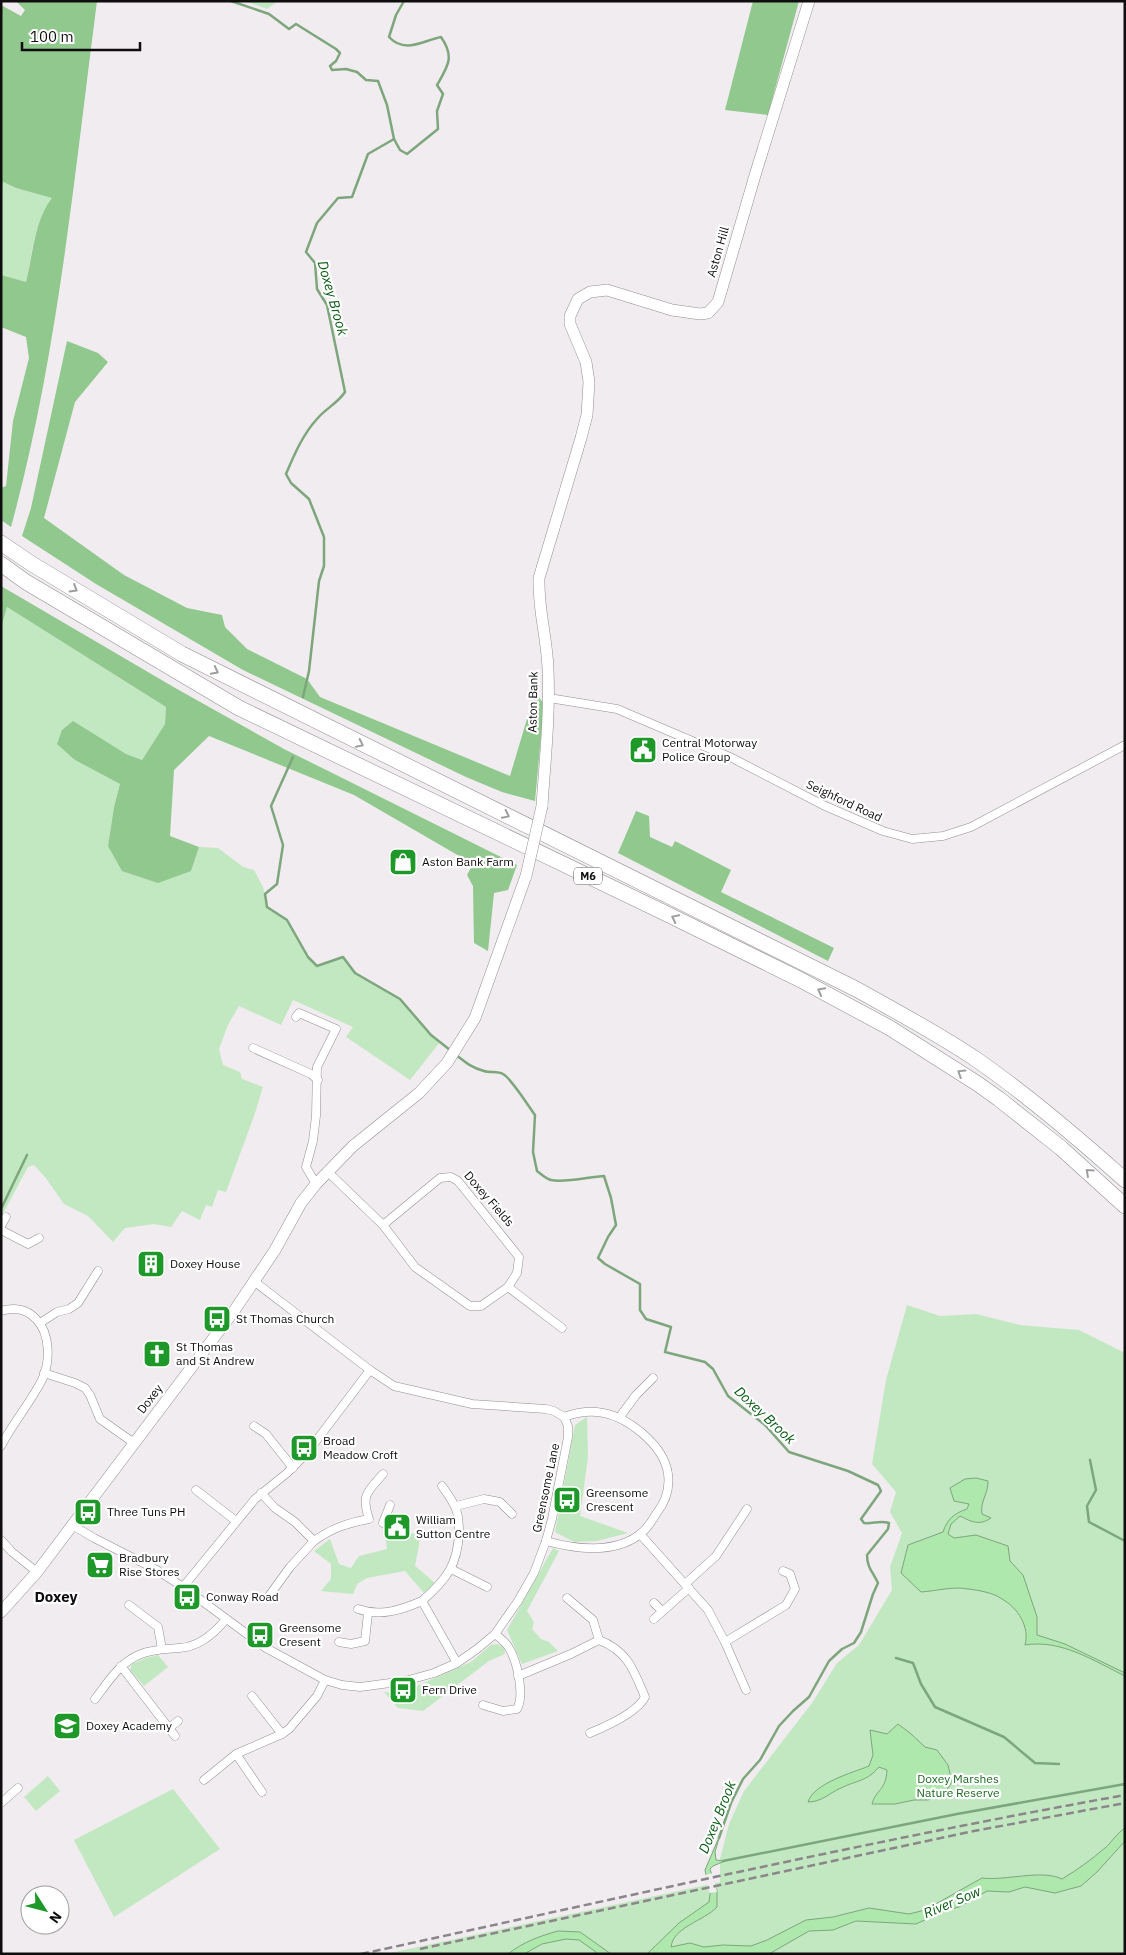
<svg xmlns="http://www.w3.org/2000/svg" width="1126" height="1955" viewBox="0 0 1126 1955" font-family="'IBM Plex Sans',sans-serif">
<rect width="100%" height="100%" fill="#f1ecef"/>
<g fill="#c2e8c1">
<polygon points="245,1 278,1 267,9"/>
<path d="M2,182L16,188L53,198C34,221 32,255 26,283L1,275Z"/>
<polygon points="7,607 166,707 165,724 142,760 126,754 75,760 120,784 114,807 108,846 191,871 199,847 218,848 243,867 254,870 263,887 267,907 287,920 308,957 317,966 343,957 355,973 400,999 431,1035 440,1042 410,1080 346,1037 353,1027 293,1000 281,1025 239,1006 228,1025 219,1049 223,1065 240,1072 242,1079 263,1087 254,1116 226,1192 218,1190 212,1207 206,1205 200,1220 182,1211 171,1227 154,1224 125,1228 113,1242 88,1216 64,1204 45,1177 34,1165 28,1167 1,1217 1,628"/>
<polygon points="907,1305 940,1316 976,1314 1020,1325 1079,1330 1125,1353 1125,1954 385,1954 720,1882 720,1859 729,1824 744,1791 812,1703 837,1663 859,1645 892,1590 890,1567 902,1533 890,1512 896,1492 872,1464 886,1380"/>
<polygon points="587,1417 588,1457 580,1516 628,1533 597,1541 574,1542 555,1532 575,1425"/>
<polygon points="413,1533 420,1539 415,1566 435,1583 424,1593 405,1571 367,1578 357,1584 353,1594 321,1591 331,1579 331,1564 314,1551 330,1539 339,1564 351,1568 359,1556 387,1549 385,1535 403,1541"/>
<polygon points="553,1548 559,1551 527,1611 534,1622 532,1629 541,1639 549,1642 558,1651 522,1664 507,1630"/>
<polygon points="498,1644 504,1648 505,1654 489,1661 423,1711 398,1708 384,1692 397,1693 410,1689 471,1662 491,1645"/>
<polygon points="158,1655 168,1667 144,1686 130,1670 132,1664 146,1658"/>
<polygon points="48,1776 60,1791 36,1811 24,1797"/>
<polygon points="173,1789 220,1849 114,1917 74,1840"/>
</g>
<g fill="#90c88e">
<path d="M16,1H97C74,177 58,355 11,527L1,520V488L6,486L13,421L29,358L26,337L1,327V275L26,282C33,255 34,221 52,198L16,188L3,182L1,192V5L21,16L25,10Z"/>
<polygon points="753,1 799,1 768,115 725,110"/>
<polygon points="67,341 98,353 108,362 75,402 44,518 124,575 187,608 222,615 225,627 247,649 307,679 320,697 510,776 535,692 544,704 535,801 502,792 466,777 243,670 96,584 22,536 31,508"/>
<polygon points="1,586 177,689 284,749 517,865 508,890 494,893 488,951 474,943 473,886 467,875 473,864 354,795 209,736 174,770 170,836 199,847 191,871 158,883 122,871 108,846 114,807 120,784 75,760 57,744 62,730 73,721 126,754 142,760 165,724 166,707 7,607 1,628"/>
<polygon points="636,811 649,816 650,837 672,847 675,841 731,870 721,892 834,948 828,961 618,853"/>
</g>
<g fill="#aee8ac" stroke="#7ea67d">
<path d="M976,1478L988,1481C988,1495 980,1501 982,1514L991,1518C979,1526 972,1522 960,1516L951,1524L948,1534L954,1538L976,1535L1008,1546L1010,1561L1023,1575L1037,1617V1635L1065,1644L1125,1673V1676C1094,1661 1061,1639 1025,1645C1030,1627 1018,1608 1002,1599C994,1593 978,1590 968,1589C954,1586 936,1591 921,1592L901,1573L908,1545L943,1532C947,1519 955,1513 967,1509L969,1504L954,1501L950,1488L965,1479Z"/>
<path d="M898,1724L910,1733L925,1747L937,1750L948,1765L952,1782L946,1791L928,1800H914L895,1804H872C876,1789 886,1791 887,1770L879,1767C866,1782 857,1780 841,1788C829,1793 822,1802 808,1802C814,1783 852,1773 869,1766L873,1755L870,1730L887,1734Z"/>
<path d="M1125,1828V1841L1097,1872L1081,1886L1055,1893L1025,1887L1009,1892L987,1891L959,1907L944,1911L916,1924L856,1921L833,1930L809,1931L769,1954H647L679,1923L709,1902L710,1894L705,1870L720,1835L715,1852L716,1860L725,1861L713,1866L710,1869L717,1891V1907C704,1921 673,1927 671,1947L690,1943L704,1947L723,1945L751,1946L767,1940L806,1920L833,1917L869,1908L909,1914L925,1910L982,1878C1007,1881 1041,1869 1062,1879C1077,1870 1091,1860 1105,1848C1112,1842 1116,1834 1125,1828Z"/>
<path d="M558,1931L580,1932L611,1954H595L596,1952L579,1940L566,1939L542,1944L524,1954H508C523,1942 540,1936 558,1931Z"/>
</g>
<polygon fill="#f1ecef" points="713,1873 717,1892 709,1893 705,1875"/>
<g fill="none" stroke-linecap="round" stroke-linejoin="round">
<g stroke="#7ea67d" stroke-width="2.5">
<polyline points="231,1 269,14 289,29 296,24 336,49 340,53 336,61 330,66 332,70 346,69 357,72 366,80 378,81 387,105 394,139"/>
<path d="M303,697L309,671L319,581L324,566V537L309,499L291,483L286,474C294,455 303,434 317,419C325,409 338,403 345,392L327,305L317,289L315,263L306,252L317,223L338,198L352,197L368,154L394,139L400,150L407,154L438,129L437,111L443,94L437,85C448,66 455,57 441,37C422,41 405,54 389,37L396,15L404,1"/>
<polyline points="293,757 271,806 283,845 277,884 265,894 267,907 287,920 308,957 317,966 343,957 355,973 400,999 431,1035 450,1050"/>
<path d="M456,1055C465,1062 472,1068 484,1071C490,1073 498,1071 503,1074C511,1078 529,1107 535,1115L533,1152L537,1171C541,1174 546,1179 551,1180C564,1183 589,1177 604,1176L611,1198L616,1225L608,1237L598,1258L605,1264L640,1284V1310L646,1319L671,1327L665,1352L705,1362L713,1369L728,1396L765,1425L789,1452L848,1471L878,1485L881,1491L861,1519L864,1523C873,1524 880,1520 889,1523L888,1529L867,1555C867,1568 873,1572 878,1583L873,1594L861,1632L854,1643L842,1649L829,1661L809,1697L793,1711L779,1726L760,1760L743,1779L731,1803L719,1838"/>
<polyline points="1,1209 27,1155"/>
<polyline points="1090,1460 1096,1490 1087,1506 1089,1522 1125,1541"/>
<polyline points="896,1658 913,1663 921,1684 935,1707 1004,1737 1035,1763 1059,1764"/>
<polyline points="723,1861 957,1814 1125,1784"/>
</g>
<defs>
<g id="street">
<polyline points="549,698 617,709 732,758 823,805 883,831 912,839 943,836 971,827 1125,745"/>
<polyline points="296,1017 299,1013 336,1029 317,1067 316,1116 313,1141 306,1167 316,1184"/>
<polyline points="253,1048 311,1074 318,1080"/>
<polyline points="327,1171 383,1225 415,1267 470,1306 481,1306 508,1287 562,1328"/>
<polyline points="383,1225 440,1178 451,1177 458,1181 519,1257 517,1273 508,1287"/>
<polyline points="1,1226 6,1217"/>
<polyline points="1,1230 28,1244 39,1238"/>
<path d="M1,1311C14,1307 27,1309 36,1319C51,1334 50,1363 42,1380C30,1403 13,1423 1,1446"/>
<polyline points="40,1323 57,1312 69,1309 78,1303 98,1271"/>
<polyline points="44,1373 75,1383 85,1388 90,1395 100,1419 134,1443"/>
<polyline points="619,1418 636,1395 653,1378"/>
<polyline points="254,1426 266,1434 293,1468"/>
<path d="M442,1486C447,1493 453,1501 456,1509C459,1517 459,1523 459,1532C458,1565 446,1580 422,1601L457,1663"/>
<polyline points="196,1490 236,1521"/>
<path d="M261,1493L275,1508L295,1522L314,1541C332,1528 348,1523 369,1519C361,1495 367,1492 383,1474"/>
<polyline points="456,1506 484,1499 500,1502 512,1514"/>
<polyline points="383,1523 390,1505"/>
<polyline points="72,1525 94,1538 155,1569 183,1587 266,1648 325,1680 342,1685 360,1687 405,1681 434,1673 457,1663 477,1649 495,1634 518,1601 534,1573 546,1541 552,1519 568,1437 568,1426 564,1417 554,1411 546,1409 472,1404 394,1386 370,1370 255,1282"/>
<polyline points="640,1534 708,1610 725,1642 746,1690"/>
<polyline points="1,1540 12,1552 37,1572"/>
<path d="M546,1541C575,1549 613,1554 639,1535C646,1530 652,1521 656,1514C665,1503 670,1489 668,1474C664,1445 627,1415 597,1412C585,1411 575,1413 564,1417"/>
<polyline points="451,1569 487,1587"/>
<polyline points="685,1584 716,1556 747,1509"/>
<polyline points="183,1587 255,1499 287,1473 307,1453 370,1370"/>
<polyline points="269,1596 290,1567 314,1541"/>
<polyline points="567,1598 593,1620 599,1640"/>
<polyline points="654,1603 662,1611"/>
<polyline points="129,1605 158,1627 162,1649"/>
<path d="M358,1609C381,1617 401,1610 422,1601"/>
<polyline points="654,1619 689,1588"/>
<polyline points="339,1642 351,1644 365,1641 368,1613"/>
<polyline points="725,1642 786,1605 795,1589 790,1574 783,1571"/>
<polyline points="121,1666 175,1736"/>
<path d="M518,1676L571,1654L599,1640C628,1651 634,1671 645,1697C637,1713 607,1726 590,1733"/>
<polyline points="252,1696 282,1734"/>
<path d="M95,1699C108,1682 120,1662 141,1654C153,1649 166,1649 179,1648C199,1647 214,1634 226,1619"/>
<path d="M483,1705L503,1711L517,1709C525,1695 517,1661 509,1648C506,1642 500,1638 495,1634"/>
<polyline points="169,1728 178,1721"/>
<polyline points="236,1754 262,1792"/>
<polyline points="204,1780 236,1754 282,1734 289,1729 317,1696 325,1680"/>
<polyline points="1,1803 18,1788"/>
</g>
<g id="secondary">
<path d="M542,806C545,760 550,715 548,669C547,638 538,610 539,578L581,438L587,415L589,382L586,362L570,324V316L578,299L590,292L607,290L672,310L700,314L708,313L718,302L756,172L809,1"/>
<polyline points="1,1612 37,1572 234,1311 275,1250 301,1203 316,1184 353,1146 419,1093 447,1063 475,1018 526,876"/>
</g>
<g id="highway">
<path d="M1,543L32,564L182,654L856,989C897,1012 939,1034 977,1060C1029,1096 1078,1138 1125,1180"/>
<polyline points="1,564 26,582 239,708 665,913 799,979 890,1028 978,1084 999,1099 1061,1148 1125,1206"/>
</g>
</defs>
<use href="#street" stroke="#948f92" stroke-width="9"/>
<use href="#secondary" stroke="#948f92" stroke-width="12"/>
<use href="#highway" stroke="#948f92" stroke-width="16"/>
<use href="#street" stroke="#fff" stroke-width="8"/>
<use href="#secondary" stroke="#fff" stroke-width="11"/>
<use href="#highway" stroke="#fff" stroke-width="15"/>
<g stroke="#8b8789" stroke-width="2.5" stroke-dasharray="8 4" stroke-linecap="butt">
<polyline points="420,1949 974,1831 1125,1803"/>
<path d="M361,1954C615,1899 869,1841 1125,1795"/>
</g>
<defs>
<polyline id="secondary-bridge" points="526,876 542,806"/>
</defs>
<use href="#secondary-bridge" stroke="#948f92" stroke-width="12" stroke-linecap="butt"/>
<use href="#secondary-bridge" stroke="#fff" stroke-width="11"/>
</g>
<defs><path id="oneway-chevron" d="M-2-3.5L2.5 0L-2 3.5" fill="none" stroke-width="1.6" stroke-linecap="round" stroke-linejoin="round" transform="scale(1.25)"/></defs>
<g stroke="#9f9e9f">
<use href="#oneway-chevron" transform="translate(74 589) rotate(31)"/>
<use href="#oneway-chevron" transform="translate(215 671) rotate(27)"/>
<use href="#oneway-chevron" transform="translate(360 744) rotate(26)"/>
<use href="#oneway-chevron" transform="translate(506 815) rotate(26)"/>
<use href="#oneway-chevron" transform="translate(675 918) rotate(-154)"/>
<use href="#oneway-chevron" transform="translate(821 991) rotate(-152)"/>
<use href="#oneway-chevron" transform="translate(961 1073) rotate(-148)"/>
<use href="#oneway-chevron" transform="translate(1089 1172) rotate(-138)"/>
</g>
<defs>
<symbol id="civic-square" viewBox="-11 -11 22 22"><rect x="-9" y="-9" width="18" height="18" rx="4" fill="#1e9829" stroke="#fff"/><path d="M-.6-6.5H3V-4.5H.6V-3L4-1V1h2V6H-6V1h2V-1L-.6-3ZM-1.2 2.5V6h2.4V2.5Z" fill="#fff"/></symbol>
<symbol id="shop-square" viewBox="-11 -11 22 22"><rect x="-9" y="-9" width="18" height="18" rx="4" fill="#1e9829" stroke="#fff"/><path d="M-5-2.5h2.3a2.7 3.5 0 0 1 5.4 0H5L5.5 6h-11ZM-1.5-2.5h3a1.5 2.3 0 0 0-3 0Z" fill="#fff"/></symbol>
<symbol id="building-square" viewBox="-11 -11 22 22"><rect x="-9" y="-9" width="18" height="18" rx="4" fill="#1e9829" stroke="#fff"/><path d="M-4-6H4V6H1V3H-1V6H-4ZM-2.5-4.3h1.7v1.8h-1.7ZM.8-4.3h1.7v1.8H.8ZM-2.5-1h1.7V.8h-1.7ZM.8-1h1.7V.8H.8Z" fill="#fff"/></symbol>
<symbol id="bus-square" viewBox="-11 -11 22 22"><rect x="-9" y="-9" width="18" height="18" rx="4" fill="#1e9829" stroke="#fff"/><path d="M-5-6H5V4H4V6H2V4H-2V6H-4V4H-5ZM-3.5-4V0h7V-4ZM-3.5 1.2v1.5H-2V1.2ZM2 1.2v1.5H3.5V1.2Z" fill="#fff"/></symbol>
<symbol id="church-square" viewBox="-11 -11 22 22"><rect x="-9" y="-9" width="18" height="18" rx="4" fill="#1e9829" stroke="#fff"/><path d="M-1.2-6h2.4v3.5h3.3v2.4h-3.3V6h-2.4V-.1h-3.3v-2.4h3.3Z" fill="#fff"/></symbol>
<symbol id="supermarket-square" viewBox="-11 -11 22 22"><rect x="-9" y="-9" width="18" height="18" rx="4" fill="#1e9829" stroke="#fff"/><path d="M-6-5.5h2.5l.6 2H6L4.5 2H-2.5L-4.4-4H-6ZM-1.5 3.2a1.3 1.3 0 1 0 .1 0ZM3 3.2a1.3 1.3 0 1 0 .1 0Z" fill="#fff"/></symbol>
<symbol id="school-square" viewBox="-11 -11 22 22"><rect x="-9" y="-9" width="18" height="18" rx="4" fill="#1e9829" stroke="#fff"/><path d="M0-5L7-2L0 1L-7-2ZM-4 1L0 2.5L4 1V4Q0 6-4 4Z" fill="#fff"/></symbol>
</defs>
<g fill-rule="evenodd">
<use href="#civic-square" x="627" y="734" width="32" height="32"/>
<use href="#shop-square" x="387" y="846" width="32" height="32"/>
<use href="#building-square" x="135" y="1248" width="32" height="32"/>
<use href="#bus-square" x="201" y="1303" width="32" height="32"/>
<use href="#church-square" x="141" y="1338" width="32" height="32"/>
<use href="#bus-square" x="288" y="1432" width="32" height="32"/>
<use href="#bus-square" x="551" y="1484" width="32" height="32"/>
<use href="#bus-square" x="72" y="1496" width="32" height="32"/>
<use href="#civic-square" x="381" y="1511" width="32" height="32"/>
<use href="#supermarket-square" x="84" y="1549" width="32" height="32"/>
<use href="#bus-square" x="171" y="1581" width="32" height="32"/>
<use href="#bus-square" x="244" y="1619" width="32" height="32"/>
<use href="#bus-square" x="387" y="1674" width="32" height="32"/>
<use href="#school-square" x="51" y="1710" width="32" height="32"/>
</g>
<g text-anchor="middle" stroke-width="4.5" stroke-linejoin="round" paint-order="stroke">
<rect fill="#fff" stroke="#575656" stroke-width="1" x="574" y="867.5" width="28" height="17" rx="4"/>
<g font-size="11" font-weight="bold" fill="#0f0d0e">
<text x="588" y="880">M6</text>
</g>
<g font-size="12" fill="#0f0d0e" stroke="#fff">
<text transform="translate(718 252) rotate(-74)" y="4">Aston Hill</text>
<text transform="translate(533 702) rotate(-89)" y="4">Aston Bank</text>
<text transform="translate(844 801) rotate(25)" y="4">Seighford Road</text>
<text transform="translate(489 1199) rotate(49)" y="4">Doxey Fields</text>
<text transform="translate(150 1399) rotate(-53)" y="4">Doxey</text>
<text transform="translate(546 1488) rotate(-78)" y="4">Greensome Lane</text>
</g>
<g font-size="12" fill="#0f0d0e" stroke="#fff" text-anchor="start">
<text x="662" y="747">Central Motorway<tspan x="662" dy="14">Police Group</tspan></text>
<text x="422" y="866">Aston Bank Farm</text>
<text x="170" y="1268">Doxey House</text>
<text x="236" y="1323">St Thomas Church</text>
<text x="176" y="1351">St Thomas<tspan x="176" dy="14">and St Andrew</tspan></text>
<text x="323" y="1445">Broad<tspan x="323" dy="14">Meadow Croft</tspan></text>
<text x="586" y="1497">Greensome<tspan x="586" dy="14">Crescent</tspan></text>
<text x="107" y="1516">Three Tuns PH</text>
<text x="416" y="1524">William<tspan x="416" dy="14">Sutton Centre</tspan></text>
<text x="119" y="1562">Bradbury<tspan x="119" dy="14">Rise Stores</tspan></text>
<text x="206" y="1601">Conway Road</text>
<text x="279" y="1632">Greensome<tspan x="279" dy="14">Cresent</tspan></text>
<text x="422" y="1694">Fern Drive</text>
<text x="86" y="1730">Doxey Academy</text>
</g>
<g font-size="12" fill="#1c6921" stroke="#fff">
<text x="958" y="1783">Doxey Marshes<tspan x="958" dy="14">Nature Reserve</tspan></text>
</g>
<g font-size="14" font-style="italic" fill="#065b11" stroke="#fff">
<text transform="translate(333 298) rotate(74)" y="5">Doxey Brook</text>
<text transform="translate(765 1415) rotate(43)" y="5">Doxey Brook</text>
<text transform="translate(717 1817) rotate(-68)" y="5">Doxey Brook</text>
<text transform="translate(952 1902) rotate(-23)" y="5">River Sow</text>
</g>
<g font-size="15" font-weight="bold" fill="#0f0d0e" stroke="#fff">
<text x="56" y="1602">Doxey</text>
</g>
</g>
<rect width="1126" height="1955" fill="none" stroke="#0f0d0e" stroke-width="5"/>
<g transform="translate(45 1910) rotate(126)"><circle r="24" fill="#ffffff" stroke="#9f9e9f"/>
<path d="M0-4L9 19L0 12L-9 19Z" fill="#1e9829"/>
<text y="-8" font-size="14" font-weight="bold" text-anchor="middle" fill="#0f0d0e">N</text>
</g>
<path d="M22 42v8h118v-8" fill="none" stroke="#0f0d0e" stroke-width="2.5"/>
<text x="30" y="42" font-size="15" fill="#0f0d0e" stroke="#ffffff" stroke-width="4" paint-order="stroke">100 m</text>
</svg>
